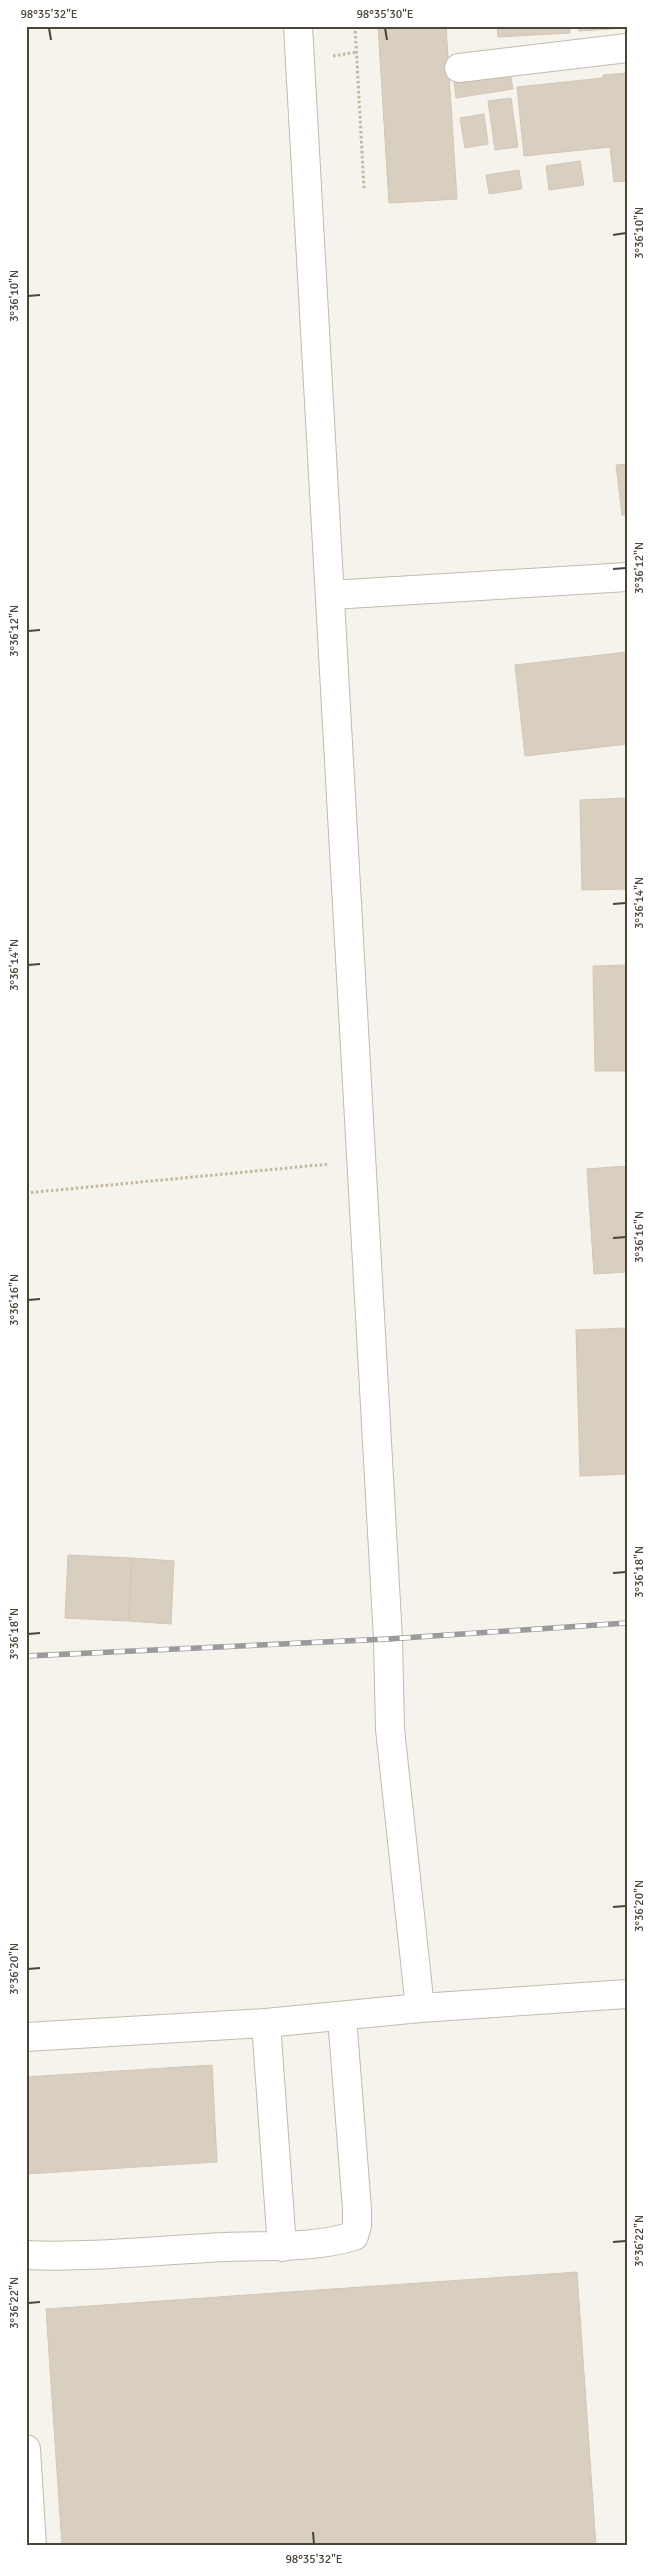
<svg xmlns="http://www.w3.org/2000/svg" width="653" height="2572" viewBox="0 0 653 2572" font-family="Signika,sans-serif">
<rect width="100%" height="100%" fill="#f6f3ec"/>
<g fill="#d8cfc1" stroke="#d3c7b4">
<polygon points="378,26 446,26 457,199 389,203"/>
<polygon points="497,26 570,26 570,33 498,37"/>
<polygon points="578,26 627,26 627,28 579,31"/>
<polygon points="510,73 513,89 456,98 454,82"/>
<polygon points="627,73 627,181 614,182 610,147 524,156 517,87 603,78 603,75"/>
<polygon points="511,98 518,147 495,150 488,101"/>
<polygon points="484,114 488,144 465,148 460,118"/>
<polygon points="580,161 584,185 549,190 546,166"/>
<polygon points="519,170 522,189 489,194 486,175"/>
<polygon points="627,464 627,515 622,515 616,465"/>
<polygon points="627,652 627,744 525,756 515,665"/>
<polygon points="627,798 627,889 582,890 580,800"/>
<polygon points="627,965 627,1071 595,1071 593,966"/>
<polygon points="627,1166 627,1272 594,1274 587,1169"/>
<polygon points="627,1328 627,1474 580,1476 576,1330"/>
<polygon points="68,1555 132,1558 129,1621 65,1618"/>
<polygon points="132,1558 174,1561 171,1624 129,1621"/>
<polygon points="212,2065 217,2162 26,2174 26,2077"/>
<polygon points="577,2272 596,2546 62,2546 46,2309"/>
</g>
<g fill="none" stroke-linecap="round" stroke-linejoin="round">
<defs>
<g id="minor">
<polyline points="298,26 388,1639 390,1729 420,2008"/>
<polyline points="459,68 627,48"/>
<polyline points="331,595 627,577"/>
<polyline points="266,2023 282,2247"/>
<polyline points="26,2037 266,2023 420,2008 627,1994"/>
<path d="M26,2255C92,2258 159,2250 225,2247C268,2245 311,2249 354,2236L357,2225V2209L342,2017"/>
<polyline points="26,2449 32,2546"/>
</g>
</defs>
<use href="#minor" stroke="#c2bbae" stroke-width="30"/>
<g stroke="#c4b79f" stroke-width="3" stroke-dasharray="2.5 2.5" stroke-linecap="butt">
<polyline points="355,26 364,188"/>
<polyline points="333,56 357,52"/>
<polyline points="26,1193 329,1164"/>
</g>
<use href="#minor" stroke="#fff" stroke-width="28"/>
<defs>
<polyline id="rail" points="26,1656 388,1639 627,1623"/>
</defs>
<use href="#rail" stroke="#9a9a9a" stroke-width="5.5"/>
<use href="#rail" stroke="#fff" stroke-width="4" stroke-dasharray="11" stroke-linecap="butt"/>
</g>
<path fill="none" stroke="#4b4439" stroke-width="2" d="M49,28L51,40M385,28L387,40M613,235L626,233M28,296L40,295M613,569L626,568M28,631L40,630M613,904L626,903M28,965L40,964M613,1238L626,1237M28,1300L40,1299M613,1573L626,1572M28,1634L40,1633M613,1907L626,1906M28,1969L40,1968M613,2242L626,2241M28,2303L40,2302M313,2532L314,2544"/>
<rect width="653" height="2572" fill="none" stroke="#ffffff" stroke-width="55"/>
<rect x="28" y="28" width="598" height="2516" fill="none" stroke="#4b4439" stroke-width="2"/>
<g font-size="12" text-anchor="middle" fill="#4b4439">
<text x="49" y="18">98°35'32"E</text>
<text x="385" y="18">98°35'30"E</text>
<text transform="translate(639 233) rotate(-90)" y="4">3°36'10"N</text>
<text transform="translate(14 296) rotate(-90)" y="4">3°36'10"N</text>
<text transform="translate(639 568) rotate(-90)" y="4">3°36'12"N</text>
<text transform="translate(14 631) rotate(-90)" y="4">3°36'12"N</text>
<text transform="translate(639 903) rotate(-90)" y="4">3°36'14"N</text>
<text transform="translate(14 965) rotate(-90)" y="4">3°36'14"N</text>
<text transform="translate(639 1237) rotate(-90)" y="4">3°36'16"N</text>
<text transform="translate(14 1300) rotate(-90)" y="4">3°36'16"N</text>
<text transform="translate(639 1572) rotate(-90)" y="4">3°36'18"N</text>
<text transform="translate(14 1634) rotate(-90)" y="4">3°36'18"N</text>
<text transform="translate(639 1906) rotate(-90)" y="4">3°36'20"N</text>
<text transform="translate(14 1969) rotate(-90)" y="4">3°36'20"N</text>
<text transform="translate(639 2241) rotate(-90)" y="4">3°36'22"N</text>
<text transform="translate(14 2303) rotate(-90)" y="4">3°36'22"N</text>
<text x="314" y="2563">98°35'32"E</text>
</g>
</svg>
